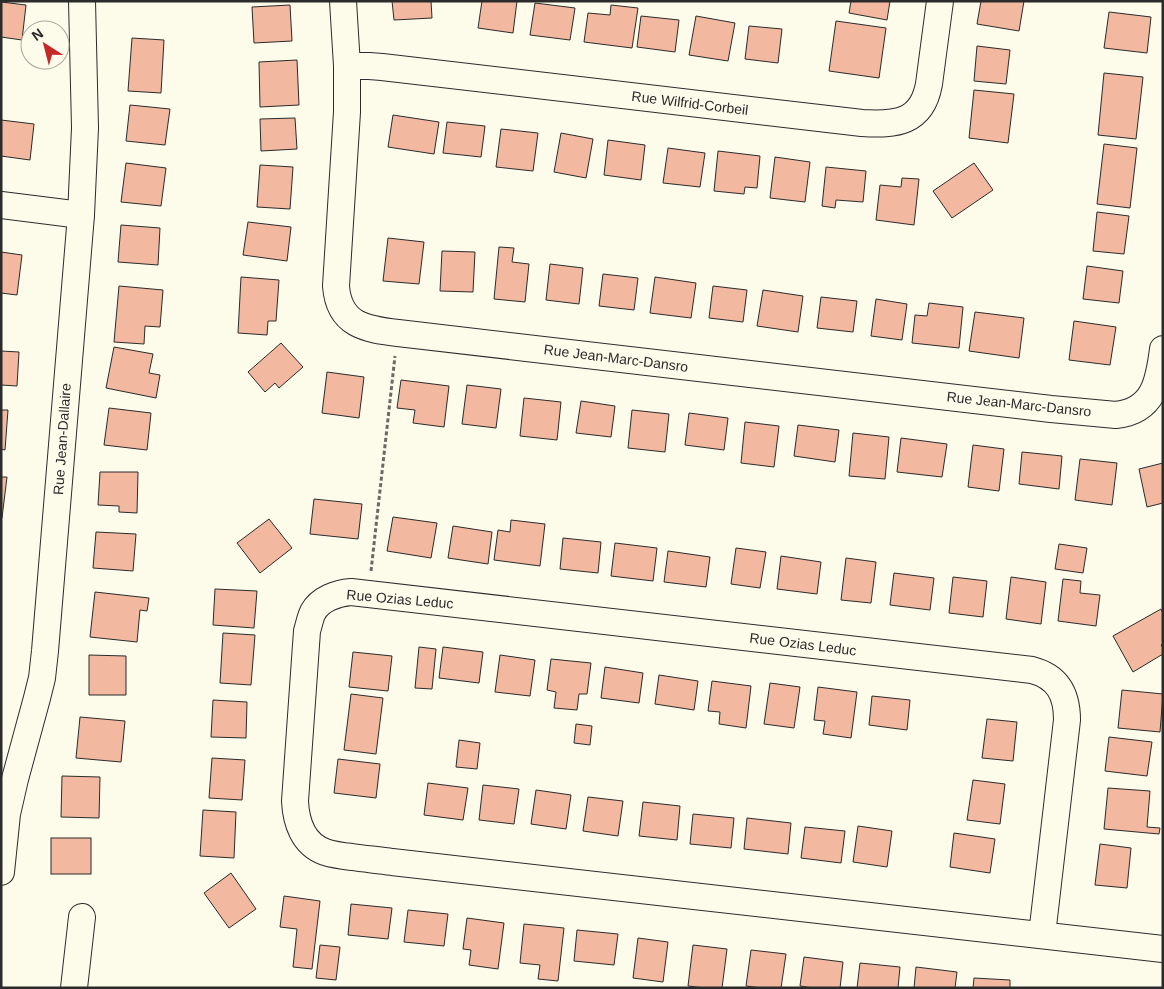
<svg xmlns="http://www.w3.org/2000/svg" width="1164" height="989" viewBox="0 0 1164 989" font-family="Helvetica,sans-serif">
<rect width="100%" height="100%" fill="#fdfbea"/>
<g fill="#f2b8a0" stroke="#2b2b2b">
<polygon points="392,1 431,1 432,18 394,20"/>
<polygon points="482,1 517,1 513,33 478,28"/>
<polygon points="851,1 890,1 887,20 849,13"/>
<polygon points="981,1 1024,1 1019,31 977,24"/>
<polygon points="1,2 26,5 22,40 1,37"/>
<polygon points="535,3 575,8 570,40 530,35"/>
<polygon points="290,5 292,41 254,43 252,7"/>
<polygon points="611,5 638,8 632,48 584,42 588,13 610,15"/>
<polygon points="1109,12 1151,17 1147,53 1104,48"/>
<polygon points="641,16 679,20 675,52 637,47"/>
<polygon points="696,16 735,23 728,61 689,55"/>
<polygon points="836,21 886,28 879,78 829,71"/>
<polygon points="749,26 782,29 778,63 745,59"/>
<polygon points="132,38 164,40 161,93 128,91"/>
<polygon points="977,46 1010,50 1006,84 974,81"/>
<polygon points="297,60 299,105 260,107 259,62"/>
<polygon points="1104,73 1143,77 1136,139 1098,135"/>
<polygon points="974,90 1014,94 1008,143 969,138"/>
<polygon points="130,105 170,109 165,145 126,141"/>
<polygon points="393,115 439,122 434,154 388,147"/>
<polygon points="295,118 297,149 261,151 260,119"/>
<polygon points="1,120 34,124 30,160 1,156"/>
<polygon points="447,122 485,126 481,157 443,153"/>
<polygon points="501,129 538,133 533,171 496,167"/>
<polygon points="561,133 593,139 586,178 554,172"/>
<polygon points="608,140 645,145 641,180 604,175"/>
<polygon points="1104,144 1137,148 1130,208 1097,204"/>
<polygon points="668,148 705,153 700,187 663,183"/>
<polygon points="718,151 760,156 757,188 745,187 744,194 714,191"/>
<polygon points="775,157 810,162 805,202 770,198"/>
<polygon points="126,163 166,168 161,206 121,202"/>
<polygon points="974,163 993,190 952,218 933,191"/>
<polygon points="260,165 293,167 290,209 257,207"/>
<polygon points="826,167 866,171 863,202 836,200 835,208 822,206"/>
<polygon points="902,178 919,179 914,225 876,220 880,185 901,187"/>
<polygon points="1097,212 1129,216 1124,254 1093,251"/>
<polygon points="248,222 291,227 287,261 243,255"/>
<polygon points="121,225 160,228 158,265 118,262"/>
<polygon points="388,238 424,242 419,284 383,281"/>
<polygon points="499,247 514,248 512,262 529,264 525,302 494,299"/>
<polygon points="442,251 475,252 473,292 440,291"/>
<polygon points="1,252 22,255 17,295 1,293"/>
<polygon points="550,264 583,268 579,304 546,300"/>
<polygon points="1087,266 1123,271 1119,303 1083,299"/>
<polygon points="603,274 638,278 634,310 599,306"/>
<polygon points="241,277 279,280 276,321 268,321 267,335 238,333"/>
<polygon points="655,277 696,283 691,318 650,313"/>
<polygon points="119,286 163,290 160,327 145,326 144,344 114,342"/>
<polygon points="713,286 747,290 743,322 709,318"/>
<polygon points="763,290 803,296 798,332 757,326"/>
<polygon points="821,297 857,301 853,332 817,328"/>
<polygon points="876,299 907,304 902,340 871,336"/>
<polygon points="929,303 963,307 959,348 912,343 915,315 927,316"/>
<polygon points="975,312 1024,318 1019,358 969,351"/>
<polygon points="1074,321 1116,327 1110,365 1069,360"/>
<polygon points="281,343 303,367 279,388 275,383 265,392 248,372"/>
<polygon points="114,347 153,354 149,373 160,375 156,398 106,388"/>
<polygon points="1,351 19,352 17,386 1,385"/>
<polygon points="327,372 364,377 359,418 322,413"/>
<polygon points="401,380 449,386 444,427 413,423 415,410 397,408"/>
<polygon points="467,385 501,389 496,428 462,424"/>
<polygon points="524,398 561,402 557,440 520,436"/>
<polygon points="581,401 615,406 611,437 576,433"/>
<polygon points="109,408 151,413 147,450 104,445"/>
<polygon points="1,410 8,410 5,450 1,449"/>
<polygon points="632,410 669,414 665,452 628,448"/>
<polygon points="689,413 728,418 724,450 685,445"/>
<polygon points="745,422 779,426 774,467 741,463"/>
<polygon points="798,425 839,430 835,462 794,456"/>
<polygon points="853,433 889,437 885,479 849,476"/>
<polygon points="901,438 947,444 942,477 897,472"/>
<polygon points="973,445 1004,449 999,491 968,487"/>
<polygon points="1022,452 1062,456 1059,489 1019,484"/>
<polygon points="1080,459 1117,463 1112,505 1075,500"/>
<polygon points="1163,463 1163,503 1147,507 1139,469"/>
<polygon points="100,472 138,472 137,513 119,512 119,506 98,505"/>
<polygon points="1,477 7,477 2,518 1,518"/>
<polygon points="314,499 362,504 358,539 310,534"/>
<polygon points="393,517 437,523 431,558 387,551"/>
<polygon points="269,519 292,548 260,573 237,543"/>
<polygon points="511,520 545,524 540,566 494,560 498,530 510,532"/>
<polygon points="453,526 492,532 488,564 448,558"/>
<polygon points="96,532 136,534 133,571 93,568"/>
<polygon points="563,538 601,542 598,573 560,569"/>
<polygon points="615,543 657,548 653,581 611,576"/>
<polygon points="1059,544 1087,548 1083,573 1055,569"/>
<polygon points="736,548 766,552 760,588 731,584"/>
<polygon points="668,551 710,557 706,587 664,582"/>
<polygon points="781,556 821,562 817,594 777,589"/>
<polygon points="846,558 876,562 871,603 841,600"/>
<polygon points="894,573 934,578 930,610 890,605"/>
<polygon points="953,577 987,581 983,617 949,613"/>
<polygon points="1011,577 1046,582 1041,624 1006,619"/>
<polygon points="1063,579 1081,581 1080,593 1100,595 1096,626 1058,621"/>
<polygon points="215,589 257,591 254,628 213,625"/>
<polygon points="95,592 149,598 147,611 140,610 137,642 90,637"/>
<polygon points="1161,609 1163,613 1163,644 1161,645 1163,648 1163,654 1133,672 1113,636"/>
<polygon points="223,633 255,635 251,685 220,683"/>
<polygon points="419,647 436,649 432,689 415,688"/>
<polygon points="443,647 483,652 479,683 439,678"/>
<polygon points="353,652 392,656 388,691 349,687"/>
<polygon points="89,655 126,656 126,695 89,695"/>
<polygon points="500,655 535,660 530,696 495,692"/>
<polygon points="551,659 591,663 587,694 579,694 577,710 554,708 556,692 547,690"/>
<polygon points="605,667 643,673 639,703 601,698"/>
<polygon points="659,675 698,681 694,710 655,704"/>
<polygon points="712,681 751,686 746,728 719,724 720,712 708,711"/>
<polygon points="770,683 800,687 794,728 764,724"/>
<polygon points="818,687 857,692 851,738 823,734 825,721 814,720"/>
<polygon points="1122,690 1163,694 1160,732 1118,728"/>
<polygon points="351,694 383,698 376,754 344,750"/>
<polygon points="872,696 910,700 907,730 869,725"/>
<polygon points="213,700 247,702 246,738 211,737"/>
<polygon points="80,717 125,721 121,762 76,758"/>
<polygon points="987,719 1017,722 1013,761 982,758"/>
<polygon points="576,724 592,726 590,745 574,743"/>
<polygon points="1109,737 1152,742 1147,776 1105,771"/>
<polygon points="459,740 480,743 477,769 456,767"/>
<polygon points="212,758 245,760 242,800 209,798"/>
<polygon points="338,759 380,764 376,798 334,793"/>
<polygon points="62,776 100,777 99,818 61,817"/>
<polygon points="973,780 1005,784 1000,824 967,820"/>
<polygon points="428,783 468,788 463,820 424,815"/>
<polygon points="483,785 519,789 514,824 479,820"/>
<polygon points="1108,788 1150,791 1147,827 1160,828 1159,834 1104,829"/>
<polygon points="536,790 571,795 566,829 531,824"/>
<polygon points="588,797 623,801 618,836 583,831"/>
<polygon points="643,802 680,806 677,840 639,836"/>
<polygon points="203,810 236,812 234,858 200,856"/>
<polygon points="693,814 734,818 731,848 690,844"/>
<polygon points="747,818 791,823 788,854 744,849"/>
<polygon points="858,826 892,831 887,867 853,862"/>
<polygon points="805,827 845,831 841,863 801,858"/>
<polygon points="954,833 995,839 990,873 950,867"/>
<rect x="51" y="838" width="40" height="36"/>
<polygon points="1100,844 1131,848 1127,888 1095,885"/>
<polygon points="231,873 256,909 229,928 204,893"/>
<polygon points="284,896 320,901 312,969 293,967 297,929 280,927"/>
<polygon points="351,904 392,908 388,939 348,935"/>
<polygon points="408,910 448,914 444,946 404,942"/>
<polygon points="467,918 504,923 498,969 469,965 471,950 463,949"/>
<polygon points="524,924 564,928 558,981 538,979 540,965 520,963"/>
<polygon points="577,930 618,934 614,965 574,961"/>
<polygon points="638,938 668,942 663,982 633,978"/>
<polygon points="320,945 340,947 336,980 316,978"/>
<polygon points="693,945 727,949 722,988 705,988 688,986"/>
<polygon points="751,950 786,954 781,988 762,988 746,986"/>
<polygon points="804,957 843,962 840,988 813,988 800,986"/>
<polygon points="860,963 900,967 898,988 857,988"/>
<polygon points="916,967 957,972 955,988 914,988"/>
<polygon points="974,978 1010,980 1010,988 973,988"/>
</g>
<g fill="none" stroke-linecap="round" stroke-linejoin="round">
<defs>
<g id="minor">
<path d="M343,1L347,66V112L336,286C339,325 365,329 398,333L1051,409L1116,415C1154,411 1159,381 1163,349"/>
<path d="M347,66H369L382,67L862,123C896,125 922,123 929,84L940,1"/>
<polyline points="1,205 81,215"/>
<polyline points="1,872 7,814 15,779 37,698 42,678 45,651 81,215 85,128 82,1"/>
<path d="M1042,935L1067,720C1067,694 1058,677 1032,670L351,592C337,593 320,599 313,612C310,618 309,625 307,631L295,801C296,822 303,844 325,852C334,855 343,856 352,857C365,859 379,860 392,862L1163,949"/>
<polyline points="74,988 82,917"/>
</g>
</defs>
<use href="#minor" stroke="#2b2b2b" stroke-width="28"/>
<polyline stroke="#6a6964" stroke-width="3" stroke-dasharray="4 2.5" stroke-linecap="butt" points="371,571 395,356"/>
<use href="#minor" stroke="#fdfbea" stroke-width="26"/>
</g>
<g text-anchor="middle" stroke-width="4" stroke-linejoin="round" paint-order="stroke">
<g font-size="14" fill="#2b2b2b" stroke="#fdfbea">
<text transform="translate(690 103) rotate(7)" y="5">Rue Wilfrid-Corbeil</text>
<text transform="translate(616 358) rotate(7)" y="5">Rue Jean-Marc-Dansro</text>
<text transform="translate(1019 404) rotate(6)" y="5">Rue Jean-Marc-Dansro</text>
<text transform="translate(62 439) rotate(-86)" y="5">Rue Jean-Dallaire</text>
<text transform="translate(400 599) rotate(5)" y="5">Rue Ozias Leduc</text>
<text transform="translate(803 644) rotate(7)" y="5">Rue Ozias Leduc</text>
</g>
</g>
<rect width="1164" height="989" fill="none" stroke="#2b2b2b" stroke-width="5"/>
<g transform="translate(45 45) rotate(324)"><circle r="24" fill="#fdfbea" stroke="#a9a89e"/>
<path d="M0-4L9 19L0 12L-9 19Z" fill="#c62828"/>
<text y="-8" font-size="14" font-weight="bold" text-anchor="middle" fill="#2b2b2b">N</text>
</g>
</svg>
